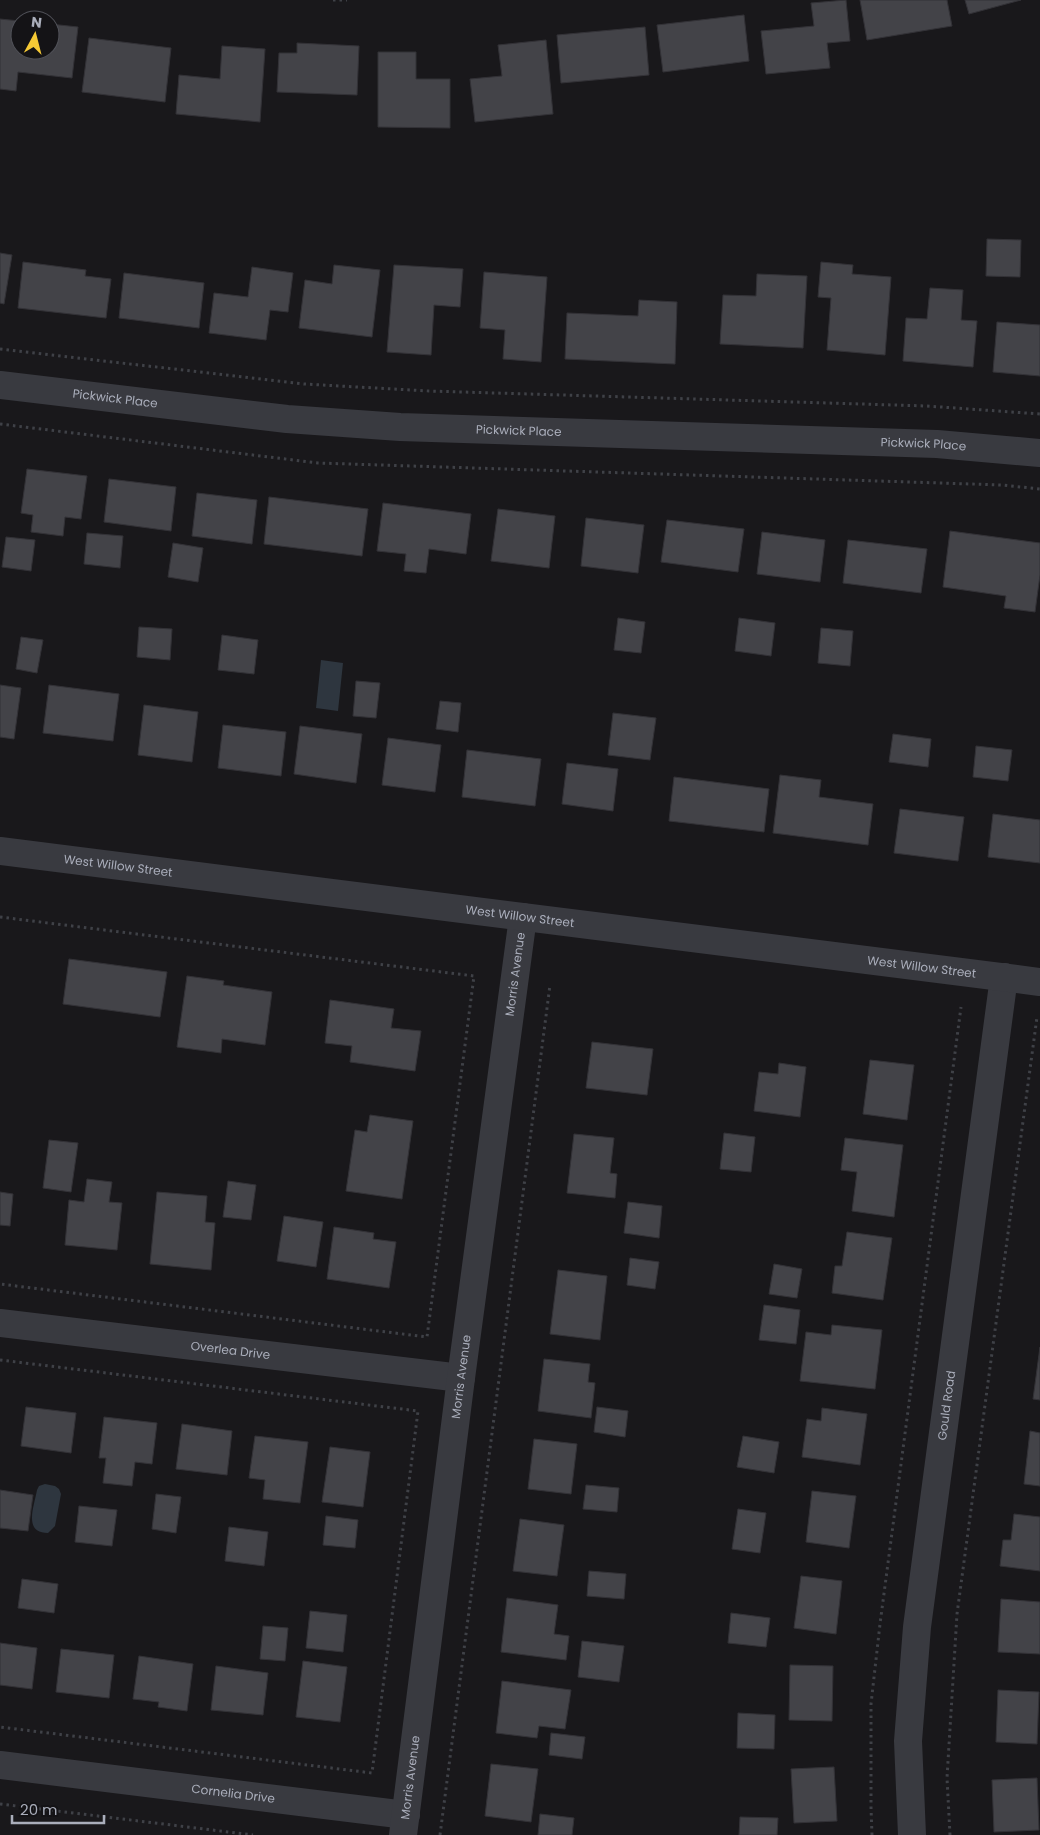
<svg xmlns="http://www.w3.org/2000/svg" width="1040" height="1835" viewBox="0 0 1040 1835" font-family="Poppins,sans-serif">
<rect width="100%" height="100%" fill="#19181b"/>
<g fill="#2e363f">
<polygon points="321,660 343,663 338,711 316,708"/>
<path d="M45,1484L55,1486L59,1489L61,1494L55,1526L48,1533C23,1533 34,1507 37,1490L39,1486Z"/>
</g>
<g fill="#434348" stroke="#333237">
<polygon points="846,0 850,41 827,43 830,68 766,74 761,31 814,26 811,3"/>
<polygon points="860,0 947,0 952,26 867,40"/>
<polygon points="965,0 1021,0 969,14"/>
<polygon points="744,15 749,61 663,72 657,25"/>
<polygon points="0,19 20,21 20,50 50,50 50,24 78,27 72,78 18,72 16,91 0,89"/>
<polygon points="645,27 649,75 561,83 557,35"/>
<polygon points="89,38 171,48 165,102 82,92"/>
<polygon points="546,40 553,114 475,122 470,79 502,76 498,45"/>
<polygon points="297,43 359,46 357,95 277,92 279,53 297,53"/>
<polygon points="222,46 265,49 260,122 176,114 179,75 220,79"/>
<polygon points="378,52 416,52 416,79 450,79 450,128 378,127"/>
<polygon points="987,239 1021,240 1020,277 986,276"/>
<polygon points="0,253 12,255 4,304 0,303"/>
<polygon points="23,262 86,270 85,276 111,279 106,318 18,308"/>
<polygon points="821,262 853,265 852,274 891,277 885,355 827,350 831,298 818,297"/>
<polygon points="334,265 380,270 372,337 299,328 305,280 332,284"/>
<polygon points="394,265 463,269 460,307 434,305 431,355 387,352"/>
<polygon points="252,267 293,273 288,312 270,310 266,340 209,333 214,293 248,297"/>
<polygon points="484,272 547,277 541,362 503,359 505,330 480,328"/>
<polygon points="124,273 204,283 199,328 119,318"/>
<polygon points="757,274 807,276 803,348 720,344 723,295 756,296"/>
<polygon points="930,288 963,290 961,320 977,321 973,367 903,361 906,318 927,319"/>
<polygon points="639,300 677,302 675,364 565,359 567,313 638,316"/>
<polygon points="997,322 1040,325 1040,376 993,372"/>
<polygon points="27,469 87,476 81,519 65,517 63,536 31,532 33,515 21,513"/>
<polygon points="109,479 176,487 171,531 104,522"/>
<polygon points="197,493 257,500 252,544 192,536"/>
<polygon points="269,497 368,509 362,556 264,544"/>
<polygon points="383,503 471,514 466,554 429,549 426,573 404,571 406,554 377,551"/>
<polygon points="498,509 555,516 549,568 491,561"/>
<polygon points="586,518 644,525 638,573 581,566"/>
<polygon points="667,520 744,529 738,572 661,562"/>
<polygon points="950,531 1040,543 1040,575 1035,612 1004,608 1006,596 943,587"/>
<polygon points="762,532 825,540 820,582 757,574"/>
<polygon points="87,533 123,536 120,568 84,564"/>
<polygon points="6,537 35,540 31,571 2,567"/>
<polygon points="848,540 927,549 921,593 843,583"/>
<polygon points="173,543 203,548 198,582 168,577"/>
<polygon points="618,618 645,622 641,653 614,650"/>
<polygon points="739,618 775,623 771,656 735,651"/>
<polygon points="139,627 172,629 170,660 137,657"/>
<polygon points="821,628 853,631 850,666 818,663"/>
<polygon points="222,635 258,640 254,674 218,670"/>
<polygon points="21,637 43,640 37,673 16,669"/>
<polygon points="356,681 380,683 376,718 353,716"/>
<polygon points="0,685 21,688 14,739 0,737"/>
<polygon points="49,685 119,694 113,741 43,733"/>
<polygon points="440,701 461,703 458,732 436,729"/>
<polygon points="144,705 198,712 192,762 138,755"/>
<polygon points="613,713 656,718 650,760 608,755"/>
<polygon points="223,725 286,732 281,776 218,768"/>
<polygon points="300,726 362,734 356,783 294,774"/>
<polygon points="893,734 931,739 928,767 889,762"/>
<polygon points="388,738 441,745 435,792 382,785"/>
<polygon points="976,746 1012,750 1008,781 973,777"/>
<polygon points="467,750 541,759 535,806 462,797"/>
<polygon points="567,763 618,769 613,811 562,804"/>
<polygon points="780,775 821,780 819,797 873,804 868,845 773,833"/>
<polygon points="674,777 769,789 764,832 669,821"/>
<polygon points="900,809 964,817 958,861 894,853"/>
<polygon points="993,814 1040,820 1040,863 988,857"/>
<polygon points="69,959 167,972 160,1017 63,1004"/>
<polygon points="187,976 224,981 223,985 272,992 265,1045 222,1039 221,1053 177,1047"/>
<polygon points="330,1000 394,1009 391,1028 421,1031 415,1071 350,1062 352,1046 325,1043"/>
<polygon points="592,1042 653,1049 647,1095 586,1088"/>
<polygon points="870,1060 914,1065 907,1120 863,1114"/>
<polygon points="779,1063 806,1067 800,1117 754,1111 759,1072 778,1074"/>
<polygon points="370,1115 413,1121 402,1199 346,1191 355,1130 367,1132"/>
<polygon points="724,1133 755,1137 751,1172 720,1169"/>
<polygon points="574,1134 614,1138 610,1173 617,1174 615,1198 567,1193"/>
<polygon points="845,1138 903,1145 894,1217 852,1211 857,1172 841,1170"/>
<polygon points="49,1140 78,1143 71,1192 43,1188"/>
<polygon points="87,1179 112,1182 109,1202 122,1203 117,1250 65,1245 69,1200 84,1202"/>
<polygon points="228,1181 256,1185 251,1220 223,1217"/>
<polygon points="0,1192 13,1194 10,1226 0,1225"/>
<polygon points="157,1192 207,1196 205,1222 215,1223 211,1270 150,1264"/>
<polygon points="628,1202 662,1206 659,1238 624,1233"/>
<polygon points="284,1216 323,1222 316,1267 277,1261"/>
<polygon points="334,1227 374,1233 373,1239 396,1242 389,1288 327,1279"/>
<polygon points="847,1232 892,1238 883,1300 832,1293 835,1266 842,1266"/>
<polygon points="630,1258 659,1262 655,1289 627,1285"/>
<polygon points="774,1264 802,1269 797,1298 769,1294"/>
<polygon points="558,1270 607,1276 600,1340 550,1334"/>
<polygon points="764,1305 800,1310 796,1344 759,1340"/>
<polygon points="832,1325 882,1330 875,1389 800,1381 806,1332 831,1335"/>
<polygon points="1040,1347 1040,1400 1033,1399"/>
<polygon points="544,1359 590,1364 588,1382 595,1383 591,1418 538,1411"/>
<polygon points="26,1407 76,1413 71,1453 21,1446"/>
<polygon points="597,1407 628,1411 625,1437 594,1432"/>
<polygon points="822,1408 867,1414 860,1465 802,1457 807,1419 821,1421"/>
<polygon points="104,1417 157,1423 152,1464 135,1462 132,1486 103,1483 106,1458 99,1458"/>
<polygon points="182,1424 232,1431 227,1475 176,1469"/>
<polygon points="1030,1431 1040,1433 1040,1486 1024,1484"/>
<polygon points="255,1436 308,1442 300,1503 263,1499 265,1480 249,1478"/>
<polygon points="743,1436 779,1442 774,1473 737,1467"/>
<polygon points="534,1439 577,1444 571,1494 528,1489"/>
<polygon points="330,1447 370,1452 363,1507 322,1502"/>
<polygon points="586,1485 619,1488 617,1512 583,1509"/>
<polygon points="0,1490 33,1495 28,1531 0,1528"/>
<polygon points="812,1491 856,1496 849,1548 806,1542"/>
<polygon points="156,1494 181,1497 176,1533 152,1529"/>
<polygon points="79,1506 117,1510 112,1546 75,1542"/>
<polygon points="738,1509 766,1513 760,1553 732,1549"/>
<polygon points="1014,1514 1040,1517 1040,1571 1000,1566 1003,1540 1011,1540"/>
<polygon points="326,1516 358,1520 355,1548 323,1545"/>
<polygon points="520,1519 564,1525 557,1576 513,1571"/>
<polygon points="229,1527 268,1532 264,1566 225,1561"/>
<polygon points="589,1571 626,1574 624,1599 587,1596"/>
<polygon points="801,1576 842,1581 836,1634 794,1628"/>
<polygon points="22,1579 58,1584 54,1613 18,1608"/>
<polygon points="507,1598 558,1605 554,1634 569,1636 566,1660 501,1652"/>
<polygon points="1001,1599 1040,1602 1040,1654 998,1652"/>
<polygon points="310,1611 347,1615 343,1652 306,1648"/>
<polygon points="731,1613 770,1618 766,1647 728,1643"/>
<polygon points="263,1626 288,1628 285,1661 260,1659"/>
<polygon points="582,1641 624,1646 619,1682 578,1677"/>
<polygon points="0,1643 37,1648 32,1689 0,1685"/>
<polygon points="61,1649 114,1655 109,1698 56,1692"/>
<polygon points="139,1656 193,1664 187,1711 158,1707 159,1702 133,1699"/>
<polygon points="303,1661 347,1667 340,1722 296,1717"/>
<polygon points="790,1665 833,1666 832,1721 789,1720"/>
<polygon points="216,1666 268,1673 263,1715 211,1710"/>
<polygon points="502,1681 571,1690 565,1729 539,1726 537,1738 496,1733"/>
<polygon points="998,1690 1039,1692 1037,1744 996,1742"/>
<polygon points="738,1713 775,1715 774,1749 737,1748"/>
<polygon points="551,1733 585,1737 582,1759 549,1755"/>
<polygon points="491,1764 538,1769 531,1822 485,1816"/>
<polygon points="834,1767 837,1821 794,1823 791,1769"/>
<polygon points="1037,1778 1039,1830 994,1832 992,1780"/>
<polygon points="540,1814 574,1818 572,1835 538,1835"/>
<polygon points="740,1817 778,1818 777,1835 739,1835"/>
</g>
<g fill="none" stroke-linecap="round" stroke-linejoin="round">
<g stroke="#3f4147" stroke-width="3" stroke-dasharray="2.5 4" stroke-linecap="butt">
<polyline points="333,0 347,0"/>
<polyline points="0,349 304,384 429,391 927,406 1040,414"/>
<polyline points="0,424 318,463 1002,485 1040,489"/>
<polyline points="0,917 474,976 427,1337 0,1284"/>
<polyline points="0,1360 418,1411 372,1773 0,1727"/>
<polyline points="0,1804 253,1835"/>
<polyline points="440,1835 550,985"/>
<polyline points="872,1835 871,1808 871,1704 880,1624 961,1007"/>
<polyline points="950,1835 947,1778 957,1614 1037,1017"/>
</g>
<g stroke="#393a40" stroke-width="28">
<path id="s1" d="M0,385L287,419L400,427L937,444L1040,453"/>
<path id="s2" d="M0,1323L461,1378"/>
<path id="s3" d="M0,1765L406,1815"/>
<path id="s4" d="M403,1835L461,1378L523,917"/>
<path id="s5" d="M912,1835L908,1741L917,1627L1004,977"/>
</g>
<path stroke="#393a40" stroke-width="28" id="s6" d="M0,851L1040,982"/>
</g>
<g text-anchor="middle" stroke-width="4" stroke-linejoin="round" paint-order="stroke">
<g font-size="12" fill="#aaaebb" stroke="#141316">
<text dy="4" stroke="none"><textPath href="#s1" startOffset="116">Pickwick Place</textPath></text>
<text dy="4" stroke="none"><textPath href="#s1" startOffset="521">Pickwick Place</textPath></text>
<text dy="4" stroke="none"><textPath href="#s1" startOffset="926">Pickwick Place</textPath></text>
<text dy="4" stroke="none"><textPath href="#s6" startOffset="119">West Willow Street</textPath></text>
<text dy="4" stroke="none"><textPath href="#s6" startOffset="524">West Willow Street</textPath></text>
<text dy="4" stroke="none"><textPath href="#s6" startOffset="929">West Willow Street</textPath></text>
<text dy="4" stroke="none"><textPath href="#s4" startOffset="868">Morris Avenue</textPath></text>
<text dy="4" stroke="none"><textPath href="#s2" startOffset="232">Overlea Drive</textPath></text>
<text dy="4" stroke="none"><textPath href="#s4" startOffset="462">Morris Avenue</textPath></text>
<text dy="4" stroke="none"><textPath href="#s5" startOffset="432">Gould Road</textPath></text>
<text dy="4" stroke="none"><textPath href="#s4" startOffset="58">Morris Avenue</textPath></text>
<text dy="4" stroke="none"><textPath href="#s3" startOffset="235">Cornelia Drive</textPath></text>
</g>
</g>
<g transform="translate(35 35) rotate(7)"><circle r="24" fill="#141316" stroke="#505158"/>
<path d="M0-4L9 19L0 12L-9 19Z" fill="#f6c935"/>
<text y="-8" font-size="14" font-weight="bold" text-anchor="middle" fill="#aaaebb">N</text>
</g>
<path d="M12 1815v8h92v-8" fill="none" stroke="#aaaebb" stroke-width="2.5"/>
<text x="20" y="1815" font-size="15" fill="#aaaebb" stroke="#141316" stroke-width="4" paint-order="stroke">20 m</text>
</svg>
